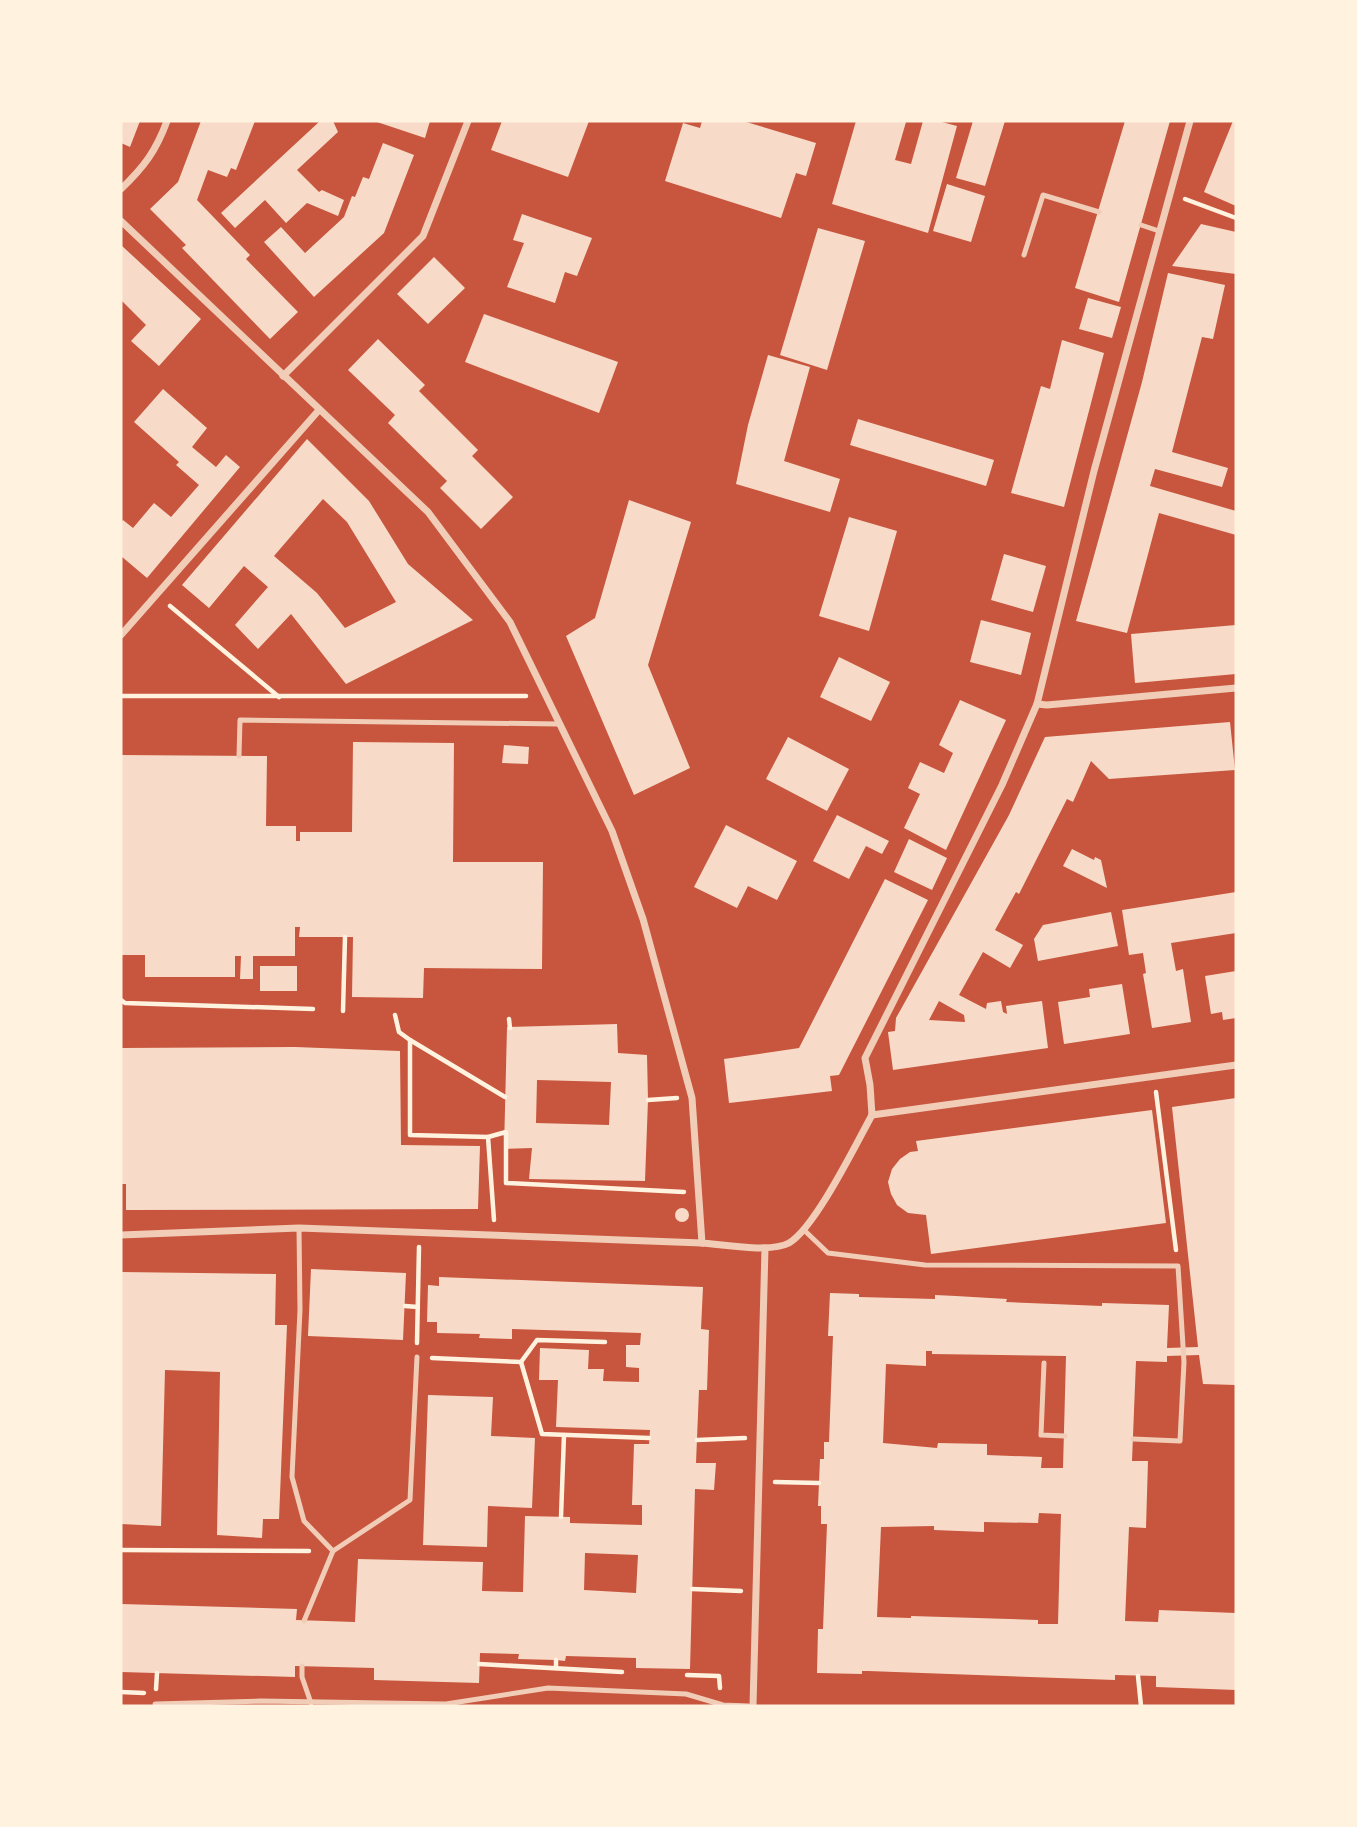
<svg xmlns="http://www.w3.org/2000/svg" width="1357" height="1827" viewBox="0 0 1357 1827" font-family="Ubuntu,sans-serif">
<rect width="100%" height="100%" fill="#c8553d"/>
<g fill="#f7dbc8" fill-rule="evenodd">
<polygon points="121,121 140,121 130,147 121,143"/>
<polygon points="201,121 255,121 236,170 231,168 227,177 208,170 197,200 250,255 246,259 298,312 270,339 182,248 186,245 150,209 178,182"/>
<polygon points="320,121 333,121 338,132 297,170 319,192 322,190 344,200 338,216 307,203 286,223 265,200 235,228 221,213"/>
<polygon points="374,121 430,121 425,138"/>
<polygon points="502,121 589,121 568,177 491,150"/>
<polygon points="702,121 743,121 816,143 806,176 796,173 781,218 665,181 683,123 700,128"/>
<polygon points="856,121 906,122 895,160 911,164 923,121 938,121 957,126 928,233 832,204"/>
<polygon points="973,121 1005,121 985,186 956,178"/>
<polygon points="1125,121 1170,121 1119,302 1075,288"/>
<polygon points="1233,121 1236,121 1236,206 1204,192"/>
<polygon points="383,143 414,155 384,233 314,297 264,242 281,227 305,253 344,217 352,196 355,197 363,177 369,179"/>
<polygon points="947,184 985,196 971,242 933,231"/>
<polygon points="522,214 592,238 577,276 565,272 555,303 507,287 524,243 513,240"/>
<polygon points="1201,224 1236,232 1236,274 1172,266"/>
<polygon points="818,228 865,241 827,370 780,355"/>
<polygon points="121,245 201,319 159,366 131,341 146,325 121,300"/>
<polygon points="434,257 465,288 428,324 397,294"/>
<polygon points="1168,273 1225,285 1213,339 1202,337 1172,452 1228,468 1222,487 1155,469 1150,486 1236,511 1236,535 1159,513 1127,633 1076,621 1142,382"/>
<polygon points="1088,298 1121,307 1112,338 1079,329"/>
<polygon points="484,314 618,362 599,413 465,362"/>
<polygon points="378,339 425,385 419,391 478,450 472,456 513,497 481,529 440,488 447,481 388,423 395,415 348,370"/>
<polygon points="1062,340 1104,353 1064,507 1011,493 1041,386 1050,389"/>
<polygon points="768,355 810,367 784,461 840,479 830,512 736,484 748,425"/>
<polygon points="163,389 207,428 192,447 216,467 226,455 240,467 147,578 121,556 121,523 123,520 133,528 154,503 171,517 199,485 176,465 179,462 134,422"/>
<polygon points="858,419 994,460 986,486 850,445"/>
<path d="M307,439L369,501L408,564L473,620L346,684L291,614L258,649L235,625L268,587L244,566L209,608L182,585ZM323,499L347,522L396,602L345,628L317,593L274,556Z"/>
<polygon points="629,500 691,522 648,665 690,768 634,795 566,636 595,618"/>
<polygon points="849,517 897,531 869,631 819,616"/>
<polygon points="1004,554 1046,566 1033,612 991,600"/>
<polygon points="981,620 1031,633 1021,675 970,662"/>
<polygon points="1236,625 1236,674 1135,683 1131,634"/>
<polygon points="839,657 890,682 871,721 820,697"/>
<polygon points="960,700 1006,720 946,850 904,828 920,794 908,788 920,762 944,773 953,753 939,745"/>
<path d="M1230,722L1235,770L1109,779L1091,761L1073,802L1067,799L1019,894L1016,892L995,930L1023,945L1010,968L983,952L959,995L986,1009L987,1003L1001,1001L1003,1012L1007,1014L1006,1006L1042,1001L1048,1048L893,1070L888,1032L895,1031L896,1018L1009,815L1045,737ZM939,1001L964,1015L965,1022L929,1020Z"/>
<polygon points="788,737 849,769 827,811 766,779"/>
<polygon points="353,742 454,743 453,862 543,862 542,969 424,968 423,998 352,997 353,937 299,937 300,927 295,927 295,956 253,956 253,979 240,979 241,956 235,956 235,977 145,977 145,955 121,955 121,755 267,756 266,826 296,826 296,841 300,841 300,832 352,832"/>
<polygon points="504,745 529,747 528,764 502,763"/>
<polygon points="837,815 889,841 882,854 866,846 849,879 813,861"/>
<polygon points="726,825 797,861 777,900 748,886 737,908 694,887"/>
<polygon points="909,839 947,858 932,890 894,872"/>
<polygon points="1072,849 1094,860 1095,857 1101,860 1107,888 1063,866"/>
<polygon points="885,879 928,900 839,1075 830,1076 832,1091 729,1103 724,1059 799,1048"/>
<polygon points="1236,892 1236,933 1171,943 1176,971 1183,969 1191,1022 1152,1028 1143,974 1146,973 1143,953 1129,955 1122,910"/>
<polygon points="1111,912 1118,946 1038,961 1034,939 1043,925"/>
<rect x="260" y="966" width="37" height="25"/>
<polygon points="1236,971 1236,1018 1223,1020 1222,1012 1211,1014 1205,976"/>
<polygon points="1122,984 1130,1034 1064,1044 1058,1002 1090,997 1089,989"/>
<path d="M617,1024L618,1053L647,1055L648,1100L645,1181L529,1179L532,1148L504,1149L507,1027ZM537,1080L611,1082L609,1125L536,1123Z"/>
<polygon points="295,1047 400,1051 401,1145 480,1146 478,1209 126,1210 126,1184 121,1184 121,1048"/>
<path d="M1236,1098V1385L1203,1384L1199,1355L1167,1356V1362L1136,1361L1132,1461H1148L1146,1528L1129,1527L1125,1621L1158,1622L1159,1610L1236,1613V1690L1156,1687V1676L1115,1675V1680L868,1671H862V1674L817,1673L818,1629H823L827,1524H821V1506H818L820,1459H824V1442H829L833,1336H828L830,1293L859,1294V1297L935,1299V1295L956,1296L1007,1299L1006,1302L1102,1306V1303L1169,1305L1167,1348L1198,1347L1172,1107ZM926,1351H932V1354L1066,1356L1063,1468H1041L1042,1457L987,1455V1444L938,1443L937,1448L883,1443L886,1364L926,1366ZM1039,1513L1061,1514L1058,1624H1038V1620L911,1616V1618L877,1617L881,1527L934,1526V1530L984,1532V1522L1038,1523Z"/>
<polygon points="1152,1110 1166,1223 931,1254 926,1215 908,1213 897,1205 891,1194 888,1182 892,1169 900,1159 910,1152 918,1151 916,1141"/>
<circle cx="682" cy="1215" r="7"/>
<polygon points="311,1269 406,1273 403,1340 308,1336"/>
<polygon points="121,1272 276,1274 275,1325 287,1325 279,1519 263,1519 262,1538 217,1535 220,1372 165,1370 161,1526 121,1524"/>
<path d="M439,1277L703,1287L701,1329L709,1330L707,1390H699L696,1463H716L714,1490L695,1489L690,1669L636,1668V1658L566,1656L565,1661L556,1660L518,1659L519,1654L480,1653L479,1683L374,1680V1668L295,1666V1677L121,1672V1604L297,1609L296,1620L355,1622L358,1559L483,1562L482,1591L523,1592L525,1516L570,1517V1523L642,1525V1505H632L634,1444H649L650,1430L556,1427L558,1380H539L540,1348L589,1350L588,1369H604L603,1381L639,1382V1368L626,1367V1345H640L641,1333L512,1329V1339L479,1338L480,1334L437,1333V1322H427L428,1285L439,1286ZM585,1553L638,1555L636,1593L584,1590Z"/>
<polygon points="428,1395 493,1397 491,1436 535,1438 532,1508 488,1506 487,1547 423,1545"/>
</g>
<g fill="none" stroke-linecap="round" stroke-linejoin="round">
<g stroke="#fff3e0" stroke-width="4.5">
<polyline points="1185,199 1236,218"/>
<polyline points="170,606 279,697"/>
<polyline points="121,696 526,696"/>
<polyline points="121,1000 125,1003 313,1009"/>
<polyline points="343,1011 345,937"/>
<polyline points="395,1015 399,1032 410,1040 505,1097"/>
<polyline points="509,1019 510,1028"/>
<polyline points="410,1040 410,1135 488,1137 494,1220"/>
<polyline points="1156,1092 1176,1250"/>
<polyline points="648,1100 677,1098"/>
<polyline points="488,1137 506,1132 506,1183 684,1192"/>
<polyline points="405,1306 418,1307"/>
<polyline points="417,1343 419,1247"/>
<polyline points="432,1358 521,1362 537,1340 605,1342"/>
<polyline points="521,1362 542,1434 649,1438"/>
<polyline points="697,1440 745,1438"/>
<polyline points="775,1482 819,1483"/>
<polyline points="561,1517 564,1435"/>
<polyline points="121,1550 309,1551"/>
<polyline points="692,1589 741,1591"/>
<polyline points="479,1664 622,1672"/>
<polyline points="556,1668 556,1660"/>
<polyline points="687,1675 719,1676 720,1688"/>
<polyline points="1138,1676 1141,1706"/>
<polyline points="156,1689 157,1673"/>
<polyline points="121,1692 144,1693"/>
</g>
<g stroke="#f1ccb7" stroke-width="5">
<polyline points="1141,225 1159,231"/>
<polyline points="1024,255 1043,195 1099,212"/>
<polyline points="239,756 240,720 558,724"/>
<polyline points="299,1228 300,1310 292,1477 304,1521 333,1551"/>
<polyline points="804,1230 828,1253 925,1265 1178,1266 1184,1362 1180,1441 1133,1439"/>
<polyline points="1044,1363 1041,1435 1065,1436"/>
<polyline points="304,1621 333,1551 410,1500 417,1357"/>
<polyline points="302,1666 302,1677 311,1703"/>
<polyline points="155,1704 261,1701 446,1704 548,1688 686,1694 723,1705 749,1706"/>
</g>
<g stroke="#f1ccb7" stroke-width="7">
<path d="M121,189C144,167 156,151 167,121"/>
<path d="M121,221L428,512L510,622L612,831L643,919L692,1098L702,1243C725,1245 770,1253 789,1243C815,1228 856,1144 872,1115"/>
<polyline points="283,376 423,236 468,121"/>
<polyline points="121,635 319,410"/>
<polyline points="1037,704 1047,705 1236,688"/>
<polyline points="872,1115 870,1085 865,1058 1002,785 1037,704 1094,471 1190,121"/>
<polyline points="872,1115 1236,1065"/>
<polyline points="121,1235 299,1228 702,1243"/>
<polyline points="753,1706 765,1248"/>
</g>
</g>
<rect width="1357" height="1827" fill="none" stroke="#fff3e0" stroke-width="245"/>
</svg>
